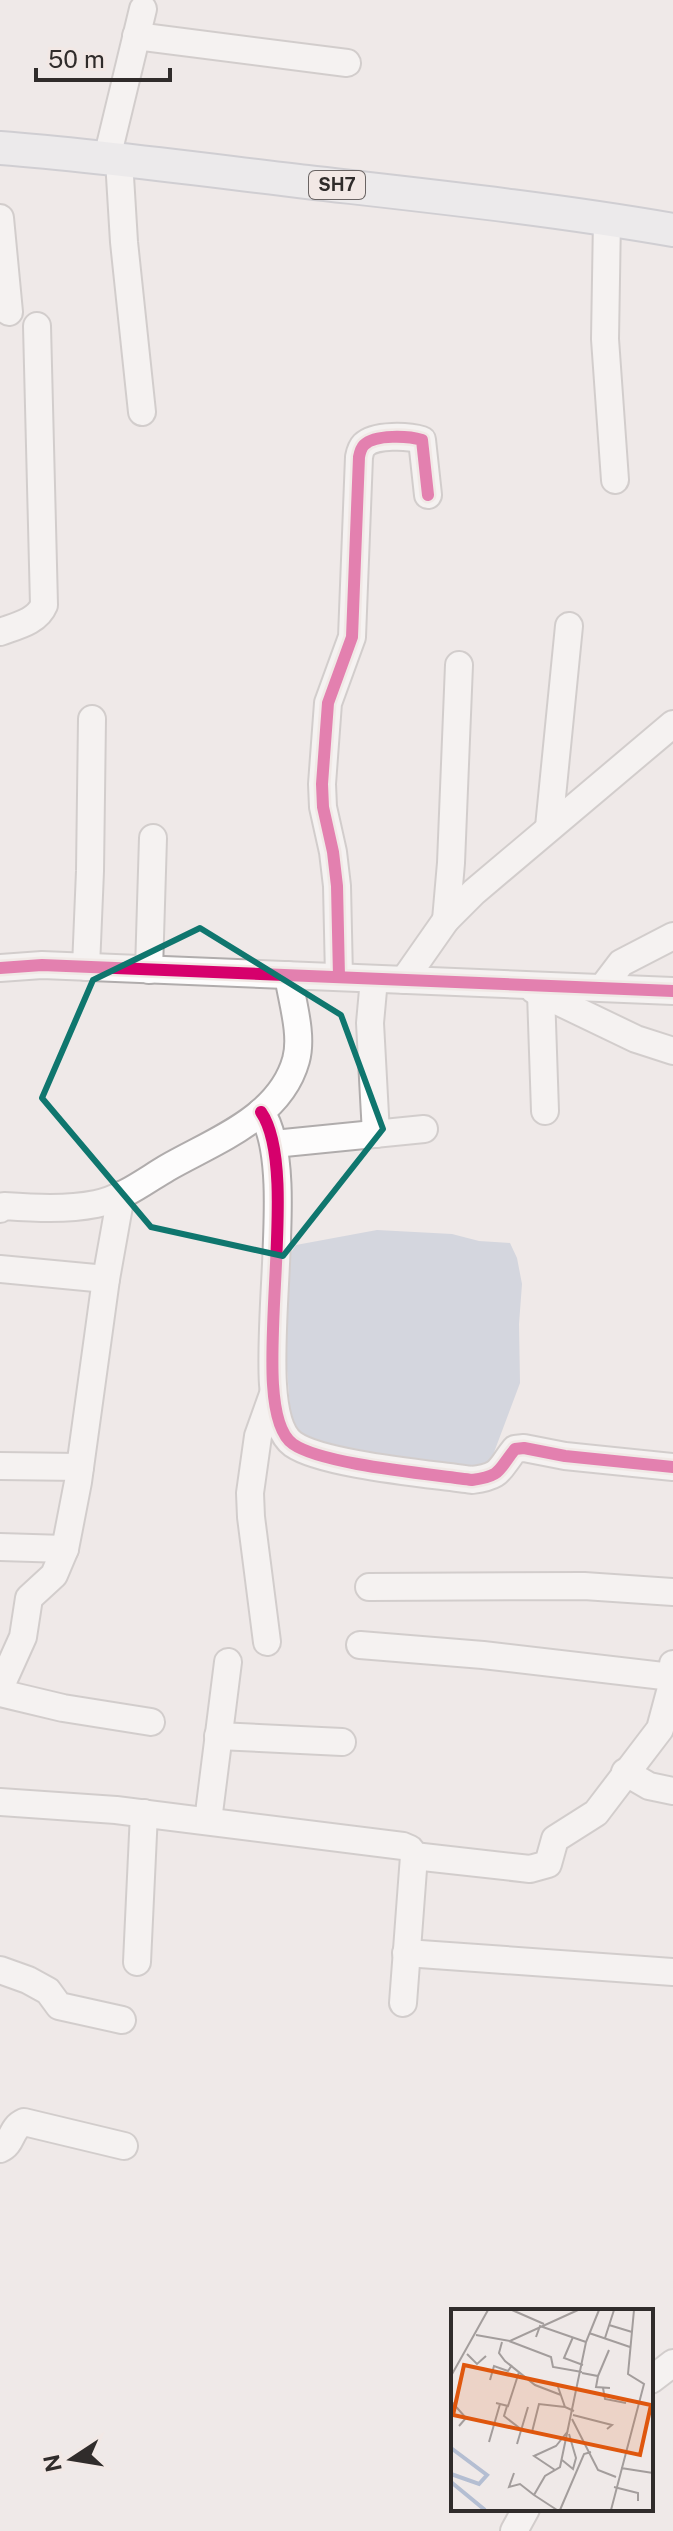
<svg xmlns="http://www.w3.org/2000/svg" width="673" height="2531" viewBox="0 0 673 2531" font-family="'Public Sans',sans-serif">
<rect width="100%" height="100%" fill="#efe9e8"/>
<polygon fill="#b4bed2" points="377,1230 452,1234 479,1241 510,1243 517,1258 522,1284 519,1324 520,1383 493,1455 488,1465 476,1468 366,1454 292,1436 285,1342 290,1254 296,1245"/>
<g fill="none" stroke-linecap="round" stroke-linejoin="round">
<defs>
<g id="minor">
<polyline points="136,36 347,63"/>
<polyline points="107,158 143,9"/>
<polyline points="119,160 124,242 142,412"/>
<polyline points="0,218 9,312"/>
<polyline points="607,219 605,339 615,480"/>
<path d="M0,632C16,626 37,622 44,605L37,326"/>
<polyline points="549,827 569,626"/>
<polyline points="446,920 451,863 459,665"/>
<polyline points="86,967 90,871 92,719"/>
<polyline points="0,968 42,965 673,991"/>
<polyline points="149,970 153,838"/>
<path d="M339,977L337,886L333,852L323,807L322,784L328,703L352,637L359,457C360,452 361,448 364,445C375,434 409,436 422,440L428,495"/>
<polyline points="374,979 370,1023 376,1134"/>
<polyline points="404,980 446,920 474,892 673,724"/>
<polyline points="602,988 621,963 673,936"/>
<polyline points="534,990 636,1039 673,1051"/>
<polyline points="541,993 545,1111"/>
<path d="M261,1112C305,1176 243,1408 293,1444C323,1465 432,1474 472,1480C502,1476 498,1470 515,1449L524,1448L565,1456L673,1467"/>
<polyline points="274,1144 424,1129"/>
<path d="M0,1209L4,1206C34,1208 66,1210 96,1204C122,1199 145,1181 167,1168C214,1141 280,1118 296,1060C303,1035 292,1001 288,975"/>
<polyline points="0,1269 106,1279"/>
<polyline points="0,1466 80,1467"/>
<polyline points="0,1547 65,1549"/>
<polyline points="369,1587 584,1586 673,1592"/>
<polyline points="267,1642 251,1517 250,1493 258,1436 273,1394"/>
<polyline points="360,1645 483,1655 672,1677"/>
<polyline points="0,1688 23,1637 29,1598 54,1575 65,1549 78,1482 106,1279 121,1195"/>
<polyline points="0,1693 63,1708 151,1722"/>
<polyline points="218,1736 342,1742"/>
<polyline points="625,1772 649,1786 673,1791"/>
<polyline points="0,1802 116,1810 403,1846 410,1849 414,1856 403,2003"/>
<polyline points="208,1821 228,1662"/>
<polyline points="414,1856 530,1869 548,1864 555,1839 596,1813 660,1729 671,1688 673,1664"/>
<polyline points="406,1953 673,1972"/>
<polyline points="137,1962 144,1813"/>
<polyline points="0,1970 28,1980 48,1991 59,2006 122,2020"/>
<path d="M0,2149C13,2144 10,2128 24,2122L124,2146"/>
<polyline points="651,2380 673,2363"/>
<polyline points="514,2531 526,2509"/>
</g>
<path id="major" d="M0,148C103,156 205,170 307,182C429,196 552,209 673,230"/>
</defs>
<use href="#minor" stroke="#b0acac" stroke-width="30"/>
<use href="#major" stroke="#abaeb9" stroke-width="36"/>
<use href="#minor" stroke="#fdfcfc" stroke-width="26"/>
<use href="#major" stroke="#e8ebf0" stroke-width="32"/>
<defs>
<g id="cycleway">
<polyline points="0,968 42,965 673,991"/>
<path d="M339,977L337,886L333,852L323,807L322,784L328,703L352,637L359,457C360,452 361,448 364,445C375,434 409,436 422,440L428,495"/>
<path d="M261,1112C305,1176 243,1408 293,1444C323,1465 432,1474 472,1480C502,1476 498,1470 515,1449L524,1448L565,1456L673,1467"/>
</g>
</defs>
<use href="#cycleway" stroke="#f2e8e5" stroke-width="17"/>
<use href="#cycleway" stroke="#d6006c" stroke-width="12"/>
</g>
<path d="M0 0H673V2531H0ZM200,928L341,1015L383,1129L283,1256L151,1227L42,1098L93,980Z" fill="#efe9e8" fill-opacity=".55" fill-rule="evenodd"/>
<path fill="none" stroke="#0f766e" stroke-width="6" stroke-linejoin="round" d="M200,928L341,1015L383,1129L283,1256L151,1227L42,1098L93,980Z"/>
<g text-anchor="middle" stroke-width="6" stroke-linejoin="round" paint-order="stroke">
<rect fill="#f2e8e5" stroke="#6a6463" stroke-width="2" x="309" y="171" width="56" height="28" rx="6"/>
<g font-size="18" font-weight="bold" fill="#302c2b">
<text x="337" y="191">SH7</text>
</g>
</g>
<g transform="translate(451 2309)">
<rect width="202" height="202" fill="#efe9e8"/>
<path fill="none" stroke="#b4bed2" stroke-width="4" d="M0,139L36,166L28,175L0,165M0,173L34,201"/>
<path fill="none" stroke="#a39d9c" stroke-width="2" d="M61,1L93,15M158,16L181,23M138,24L179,38M25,26L59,32L127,1M85,28L89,17L135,33M122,28L113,49L132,56M154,29L163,1M58,32L100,48L102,58L131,63M51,33L48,44L54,52L84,76L110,86M16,45L26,55L35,47M131,64L147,67L158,41M0,67L37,1M147,67L145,78L159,79M39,71L43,57L57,62L61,56M106,75L114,98L123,102M152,79L154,90L175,94M0,92L15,109L8,117M45,94L57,97L68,63M56,97L53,107L71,121M122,106L161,116L156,120M121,110L147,161L165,168M81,123L88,95L114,98M38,133L49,95M66,135L77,98M111,151L122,160L125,149L118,125M170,159L202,164M104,161L83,147L105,137L117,122M63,164L58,178L69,175L83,186M163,178L187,184V192M106,201L83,186L94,167L109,158L135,33L148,1M109,201L133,145L140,143M160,201L193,75L177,65L183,1"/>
<path fill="#df570e" fill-opacity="0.15" stroke="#df570e" stroke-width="4" d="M13,56L200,96L189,146L2,106Z"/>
<rect width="202" height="202" fill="none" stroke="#302c2b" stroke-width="4"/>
</g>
<g transform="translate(72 2459) rotate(258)" stroke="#f2e8e5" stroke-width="6" paint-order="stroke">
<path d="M0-6L14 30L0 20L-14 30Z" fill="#302c2b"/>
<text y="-12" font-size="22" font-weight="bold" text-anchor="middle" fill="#302c2b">N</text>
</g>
<path d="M36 68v12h134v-12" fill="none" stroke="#302c2b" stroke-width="4"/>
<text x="48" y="68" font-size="24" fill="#302c2b" stroke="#f2e8e5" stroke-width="6" paint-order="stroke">50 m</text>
</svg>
